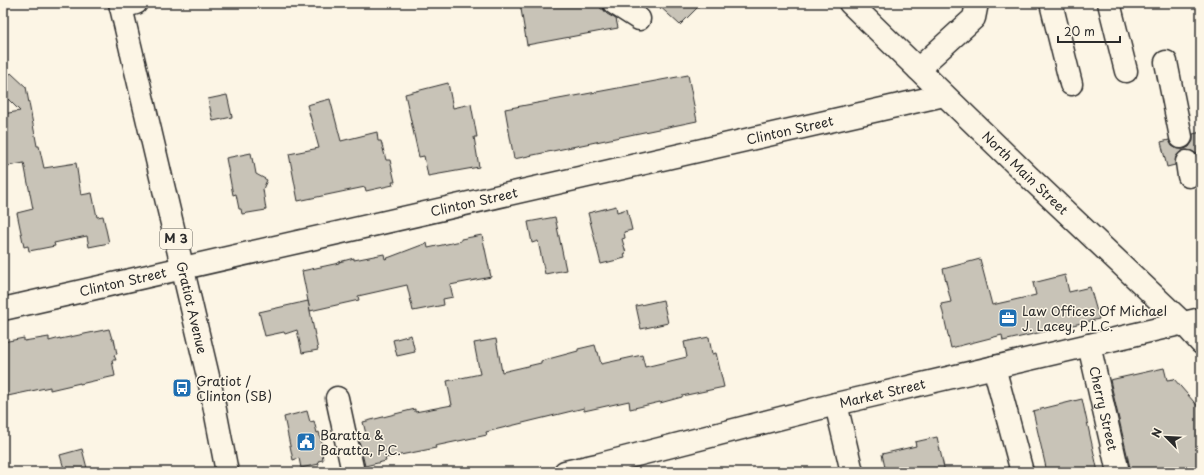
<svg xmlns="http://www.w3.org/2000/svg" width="1204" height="475" viewBox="0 0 1204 475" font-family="'Playpen Sans',sans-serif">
<rect width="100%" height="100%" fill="#fcf5e5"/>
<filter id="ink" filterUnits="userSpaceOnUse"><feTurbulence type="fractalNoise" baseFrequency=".025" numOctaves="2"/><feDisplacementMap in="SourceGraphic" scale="8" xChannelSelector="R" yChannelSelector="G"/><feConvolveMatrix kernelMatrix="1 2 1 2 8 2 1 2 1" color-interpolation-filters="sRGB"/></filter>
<g filter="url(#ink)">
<g fill="#c8c3b7" stroke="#2b2b2b">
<polygon points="520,3 600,3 601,9 603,9 607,14 616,19 618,28 527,45"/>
<polygon points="656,3 702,3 680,25"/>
<polygon points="11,73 26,87 37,146 39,146 44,168 76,163 81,195 92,193 97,217 103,216 109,243 89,247 87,236 54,243 55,246 29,251 28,246 24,247 17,213 33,209 24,163 3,167 3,114 20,111 3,94 3,81"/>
<polygon points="688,75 697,121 514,159 505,109"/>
<polygon points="448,83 453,108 471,104 477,137 474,137 479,167 428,176 424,156 419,157 405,94"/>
<polygon points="227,95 232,117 213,121 208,99"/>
<polygon points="330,99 341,141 377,132 378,141 381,141 386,160 390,160 395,182 392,182 393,185 366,191 365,187 298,201 289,154 319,148 307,105"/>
<polygon points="1201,132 1201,158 1199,159 1197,154 1192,151 1185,150 1180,152 1176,157 1175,165 1167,167 1161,142 1169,140 1172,146 1177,149 1184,149 1189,147 1193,141 1193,134"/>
<polygon points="251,153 253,163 254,163 256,174 267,180 263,189 266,210 242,214 241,209 239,209 236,194 233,195 226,158"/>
<polygon points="616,206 617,212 627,209 632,230 624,232 625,238 622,239 626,253 624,254 625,258 601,264 588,213"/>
<polygon points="555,217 566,270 545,274 538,241 532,243 528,222"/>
<polygon points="482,235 491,277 450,285 453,297 443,299 444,305 413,311 407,285 358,296 359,300 310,311 302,271 339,263 339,262 354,258 354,260 384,254 385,259 427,243 428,248 461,241 461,239"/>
<polygon points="980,259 992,305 1036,295 1033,283 1065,275 1069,292 1090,287 1099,319 1003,341 1002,335 951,348 941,304 951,302 943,269"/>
<polygon points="663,300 668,323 641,329 636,306"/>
<polygon points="308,301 318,350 302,353 297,330 285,334 284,332 265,336 259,312"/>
<polygon points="109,329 112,339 114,339 117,354 114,355 116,360 112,360 115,376 80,384 80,383 50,390 50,387 3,397 3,342 24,338 24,341 49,337 49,341 60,338 60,339"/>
<polygon points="411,335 415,352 397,356 393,340"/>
<polygon points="709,337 712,354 716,353 724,387 682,396 682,397 660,403 660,402 630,409 629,401 584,411 584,408 486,432 487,435 435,446 436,448 385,458 386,461 365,466 358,436 366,434 363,422 415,409 415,412 452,405 447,381 480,374 474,343 496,339 502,372 541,363 541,361 578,351 578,349 595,345 597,352 598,352 601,364 642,355 645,367 687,357 684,342"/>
<polygon points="1164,368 1167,380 1174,379 1201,410 1201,472 1131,472 1110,380"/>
<polygon points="1082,399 1098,472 1047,472 1033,411"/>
<polygon points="307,411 310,422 314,421 317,433 319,432 323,449 323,452 322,452 323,460 318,461 319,464 301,468 299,458 293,460 284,417"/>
<polygon points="937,437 945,472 886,472 882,454 916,446 915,442"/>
<polygon points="82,449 88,472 65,472 60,455"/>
</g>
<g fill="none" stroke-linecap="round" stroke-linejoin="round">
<defs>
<g id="minor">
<polyline points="614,3 639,19"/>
<polyline points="1051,3 1071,84"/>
<polyline points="1109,3 1126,71"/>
<polyline points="121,7 136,3"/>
<polyline points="1166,62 1181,137"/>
<polyline points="918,69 974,18 977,3"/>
<polyline points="1187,162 1189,176"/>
<path id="s1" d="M3,309L944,95"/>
<path id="s2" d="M1089,345L1118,472"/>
<polyline points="994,367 1022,472"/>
<polyline points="337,398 353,472"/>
<polyline points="836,404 852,472"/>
<path id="s3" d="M565,472L597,465L836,404L1201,319"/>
</g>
<g id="major">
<path id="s4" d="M120,3L211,389L227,472"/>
<path id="s5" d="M850,3L1027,175L1183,323L1201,343"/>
</g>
</defs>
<use href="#minor" stroke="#2b2b2b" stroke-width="25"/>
<use href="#major" stroke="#2b2b2b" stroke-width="25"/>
<use href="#minor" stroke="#fcf5e5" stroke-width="22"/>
<use href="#major" stroke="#fcf5e5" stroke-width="22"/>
</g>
</g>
<defs>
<symbol id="office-square" viewBox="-11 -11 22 22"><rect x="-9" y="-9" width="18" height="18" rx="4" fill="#1f6fb2" stroke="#fcf5e5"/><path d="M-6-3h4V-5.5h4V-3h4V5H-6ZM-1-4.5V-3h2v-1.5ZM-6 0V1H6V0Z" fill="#fff"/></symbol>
<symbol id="bus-square" viewBox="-11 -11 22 22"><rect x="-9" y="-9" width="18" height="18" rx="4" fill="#1f6fb2" stroke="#fcf5e5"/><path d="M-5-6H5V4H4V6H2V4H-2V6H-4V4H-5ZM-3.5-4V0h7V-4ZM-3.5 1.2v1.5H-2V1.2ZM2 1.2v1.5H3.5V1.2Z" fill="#fff"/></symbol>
<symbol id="civic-square" viewBox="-11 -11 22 22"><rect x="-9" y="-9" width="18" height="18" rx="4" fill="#1f6fb2" stroke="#fcf5e5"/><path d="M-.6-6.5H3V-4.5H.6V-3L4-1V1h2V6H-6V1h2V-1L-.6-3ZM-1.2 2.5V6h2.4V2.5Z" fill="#fff"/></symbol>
</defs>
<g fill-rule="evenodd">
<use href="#office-square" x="997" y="307" width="22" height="22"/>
<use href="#bus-square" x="171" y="377" width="22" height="22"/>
<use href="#civic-square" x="295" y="431" width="22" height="22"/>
</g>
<g text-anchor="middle" stroke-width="3" stroke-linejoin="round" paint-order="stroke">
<rect fill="#fcf5e5" stroke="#6a6863" stroke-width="1" x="160" y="229" width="32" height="20" rx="3"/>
<g font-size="12" font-weight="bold" fill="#2b2b2b">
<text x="176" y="243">M 3</text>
</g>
<g font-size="13" fill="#2b2b2b" stroke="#fcf5e5">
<text dy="5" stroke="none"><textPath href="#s1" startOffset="807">Clinton Street</textPath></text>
<text dy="5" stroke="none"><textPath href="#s5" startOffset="244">North Main Street</textPath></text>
<text dy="5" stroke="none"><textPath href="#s1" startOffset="483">Clinton Street</textPath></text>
<text dy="5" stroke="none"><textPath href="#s1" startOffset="123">Clinton Street</textPath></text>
<text dy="5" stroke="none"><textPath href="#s4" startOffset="313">Gratiot Avenue</textPath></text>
<text dy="5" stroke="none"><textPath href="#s3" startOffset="327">Market Street</textPath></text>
<text dy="5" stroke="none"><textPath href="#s2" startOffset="65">Cherry Street</textPath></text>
</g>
<g font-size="13" fill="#2b2b2b" stroke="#fcf5e5" text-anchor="start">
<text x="1022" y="316">Law Offices Of Michael<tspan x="1022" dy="15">J. Lacey, P.L.C.</tspan></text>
<text x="196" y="386">Gratiot /<tspan x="196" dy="15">Clinton (SB)</tspan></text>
<text x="320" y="440">Baratta &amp;<tspan x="320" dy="15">Baratta, P.C.</tspan></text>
</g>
</g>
<rect width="1204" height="475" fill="none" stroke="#fcf5e5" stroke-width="16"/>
<rect x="8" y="8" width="1188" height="459" fill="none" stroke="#2b2b2b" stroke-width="1.5" filter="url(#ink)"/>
<g transform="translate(1166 437) rotate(294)" stroke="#fcf5e5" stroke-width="3" paint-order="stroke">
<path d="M0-3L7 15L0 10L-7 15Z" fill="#2b2b2b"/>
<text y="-6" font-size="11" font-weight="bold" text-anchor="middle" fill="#2b2b2b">N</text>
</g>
<path d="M1058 36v6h62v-6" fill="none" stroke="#2b2b2b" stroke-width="2"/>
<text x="1064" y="36" font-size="12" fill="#2b2b2b" stroke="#fcf5e5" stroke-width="3" paint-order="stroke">20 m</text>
</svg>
